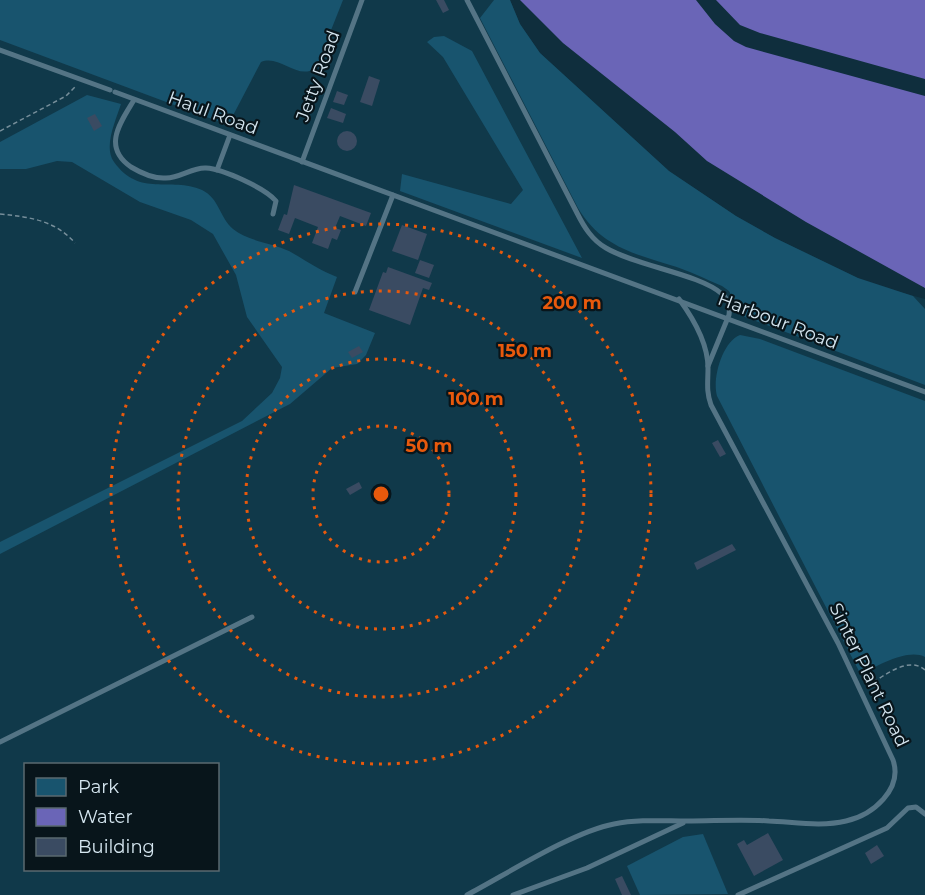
<svg xmlns="http://www.w3.org/2000/svg" width="925" height="895" viewBox="0 0 925 895" font-family="Montserrat,sans-serif">
<rect width="100%" height="100%" fill="#0f2e3d"/>
<path fill="#10394a" fill-rule="evenodd" d="M0,0H510L520,24L540,53L669,171L736,216L775,238L870,284L925,299V895H0ZM26,764H218V870H26Z"/>
<g fill="#18546e">
<path d="M0,0H343L316,68C297,81 280,54 261,62L228,125L0,40Z"/>
<path d="M494,0H510L520,24L540,53L669,171L736,216L775,238L858,278L913,296L925,309V385C864,362 804,338 742,316L729,291L722,286C705,279 688,270 670,265C631,253 600,245 578,208L480,18Z"/>
<polygon points="444,36 472,51 582,258 400,191 402,174 511,204 523,190 443,57 427,42 434,37"/>
<path d="M87,95L121,104C116,120 103,147 114,162C140,198 170,176 202,190C219,198 220,218 233,229C247,241 272,243 289,251C305,260 319,270 337,277L324,313L375,333L366,355L357,364L332,368L290,404L0,554V542L242,421L272,393L280,378L282,367L247,317L236,275L213,234L191,220L140,202L72,162L57,161L26,169H0V142Z"/>
<path d="M740,335L760,339L925,401V657C908,648 876,666 861,675L717,396C712,379 722,342 740,335Z"/>
<polygon points="703,834 728,894 640,895 627,866 683,837"/>
</g>
<polygon fill="#6a65b7" points="520,0 925,0 925,288 806,222 707,161 675,132 563,43"/>
<polygon fill="#0f2e3d" points="696,0 716,0 740,25 760,33 925,79 925,96 746,47 734,41 715,24"/>
<g fill="#3a4b62">
<polygon points="436,0 444,0 449,10 443,13"/>
<polygon points="369,76 380,80 372,106 360,102"/>
<polygon points="337,91 348,95 344,105 333,102"/>
<polygon points="331,108 346,114 343,123 327,118"/>
<polygon points="95,114 102,126 94,131 87,118"/>
<circle cx="347" cy="141" r="10"/>
<polygon points="294,185 371,213 366,226 340,216 335,228 341,230 337,240 332,238 328,249 312,243 318,227 295,218 289,234 278,230 284,214 287,215"/>
<polygon points="402,225 427,234 418,260 392,251"/>
<polygon points="420,260 434,265 429,278 415,273"/>
<polygon points="388,267 432,283 429,290 423,288 410,325 369,310 383,272 386,273"/>
<polygon points="359,346 363,352 352,358 348,352"/>
<polygon points="718,440 726,454 720,457 712,443"/>
<polygon points="359,482 362,488 350,495 346,489"/>
<polygon points="732,544 736,550 697,570 694,563"/>
<polygon points="768,833 783,860 754,876 737,844 744,840 747,845"/>
<polygon points="877,845 884,856 871,864 865,853"/>
<polygon points="622,876 631,895 622,895 615,879"/>
</g>
<g fill="none" stroke-linecap="round" stroke-linejoin="round">
<g stroke="#768e9a" stroke-width="1.5" stroke-dasharray="4.5 3" stroke-linecap="butt">
<polyline points="0,131 66,96 76,86"/>
<path d="M0,214C29,217 55,220 75,243"/>
<path d="M867,686C883,677 908,655 925,670"/>
</g>
<g stroke="#547485" stroke-width="5">
<path d="M467,0L577,213C584,227 592,240 606,248C636,266 700,274 722,294C729,299 730,307 729,315L708,366"/>
<polyline points="0,50 110,90"/>
<polyline points="115,92 925,392"/>
<path d="M134,100C120,123 102,147 131,167C141,173 154,179 166,178C180,178 193,167 206,168C223,169 265,188 276,201L273,214"/>
<polyline points="302,162 362,0"/>
<polyline points="217,170 230,135"/>
<polyline points="355,292 393,195"/>
<polyline points="0,742 252,617"/>
<path d="M467,895C507,874 572,832 614,824C639,819 663,821 687,821C714,821 742,819 769,821C794,822 822,827 846,821C873,815 903,789 893,760L838,643L711,405C706,391 708,382 708,368C708,344 693,318 679,299"/>
<polyline points="513,895 587,868 683,823"/>
<polyline points="738,895 887,828 908,808 916,807 925,814"/>
</g>
</g>
<g fill="none" stroke="#e8590c" stroke-width="3" stroke-dasharray="3 6">
<circle cx="381" cy="494" r="68"/>
<circle cx="381" cy="494" r="135"/>
<circle cx="381" cy="494" r="203"/>
<circle cx="381" cy="494" r="270"/>
</g>
<g text-anchor="middle" stroke-width="4.5" stroke-linejoin="round" paint-order="stroke">
<g font-size="18" fill="#d5e6f0" stroke="#08151b">
<text transform="translate(318 76) rotate(-70)" y="6">Jetty Road</text>
<text transform="translate(213 113) rotate(20)" y="6">Haul Road</text>
<text transform="translate(778 321) rotate(21)" y="6">Harbour Road</text>
<text transform="translate(869 675) rotate(64)" y="6">Sinter Plant Road</text>
</g>
</g>
<circle cx="381" cy="494" r="9" fill="#e8590c" stroke="#08151b" stroke-width="3"/>
<g font-size="18" text-anchor="middle" font-weight="bold" fill="#e8590c" stroke="#08151b" stroke-width="4.5" stroke-linejoin="round" paint-order="stroke">
<text x="572" y="309">200 m</text>
<text x="525" y="357">150 m</text>
<text x="476" y="405">100 m</text>
<text x="429" y="452">50 m</text>
</g>
<rect x="24" y="763" width="195" height="108" fill="#08151b" stroke="#5a6970" stroke-width="1.5"/>
<rect x="36" y="778" width="30" height="18" fill="#18546e" stroke="#5a6970" stroke-width="1.5"/>
<text x="78" y="793" font-size="18" fill="#d5e6f0">Park</text>
<rect x="36" y="808" width="30" height="18" fill="#6a65b7" stroke="#5a6970" stroke-width="1.5"/>
<text x="78" y="823" font-size="18" fill="#d5e6f0">Water</text>
<rect x="36" y="838" width="30" height="18" fill="#3a4b62" stroke="#5a6970" stroke-width="1.5"/>
<text x="78" y="853" font-size="18" fill="#d5e6f0">Building</text>
</svg>
